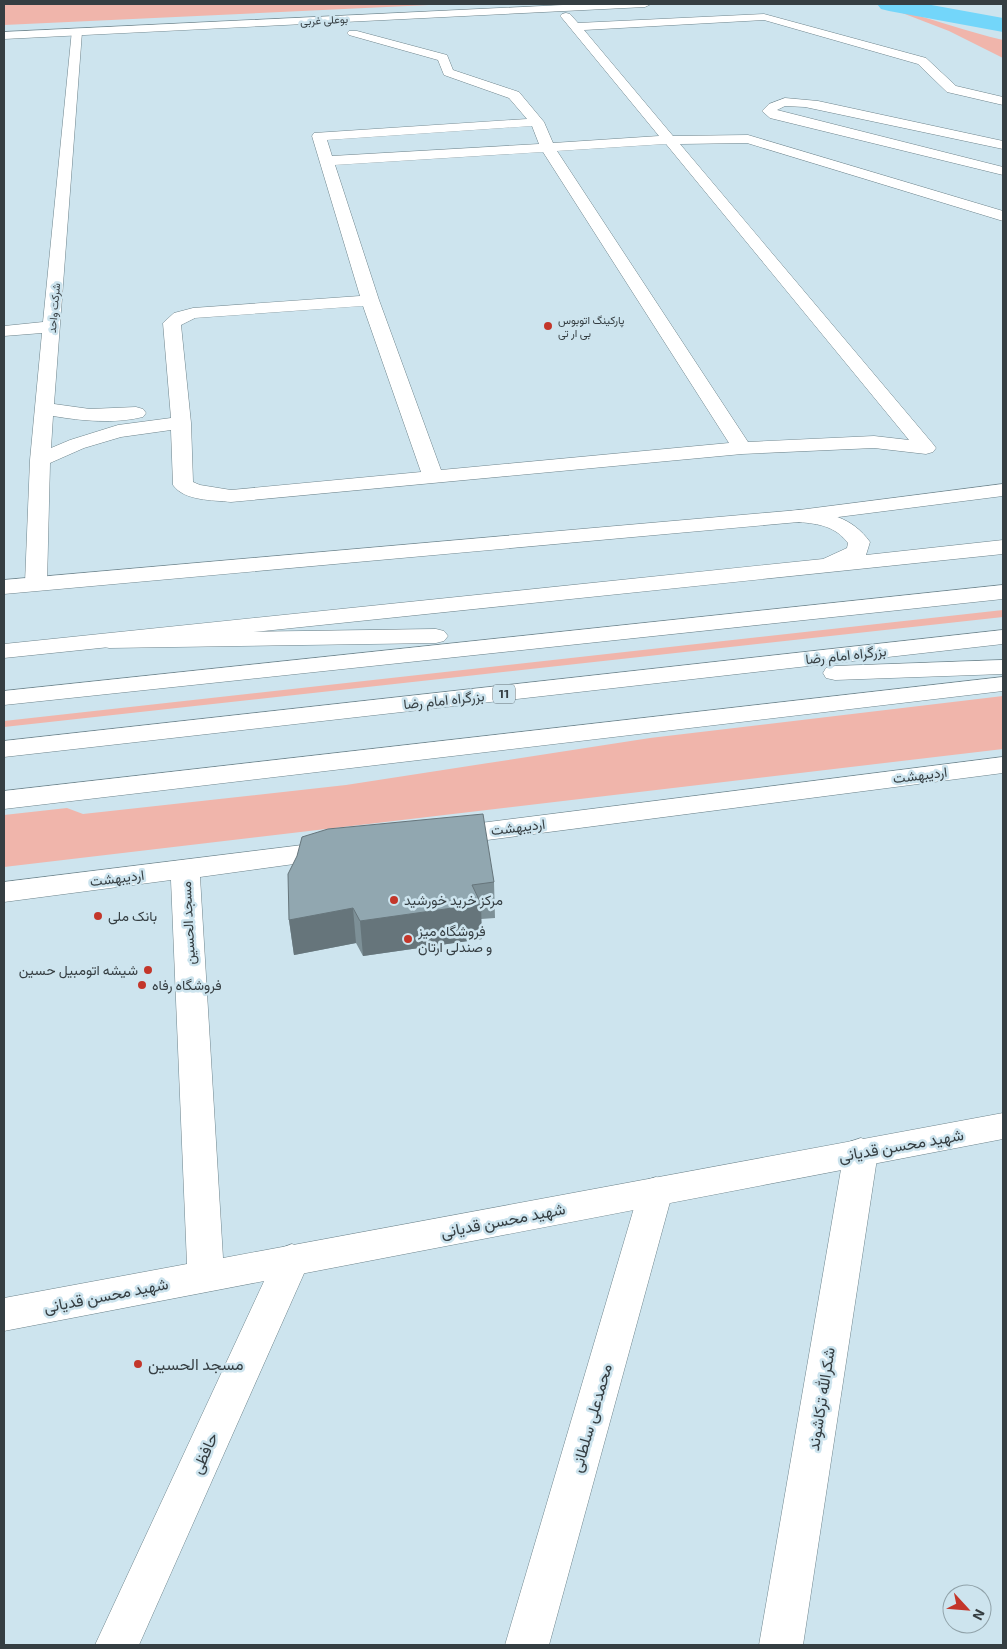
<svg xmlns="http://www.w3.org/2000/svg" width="1007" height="1649" viewBox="0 0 1007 1649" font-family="'Exo 2',Vazirmatn,sans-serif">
<rect width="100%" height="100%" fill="#cde4ee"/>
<g fill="#f0b5ab">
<polygon points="4,4 450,4 4,25"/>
<path d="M897,11C933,18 967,32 1003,40V58L949,31Z"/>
<polygon points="1003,610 1003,617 4,727 4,721"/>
<polygon points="1003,696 1003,749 4,867 4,815 67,808 83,814 346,785 650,738"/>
</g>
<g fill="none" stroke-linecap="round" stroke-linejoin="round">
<polygon fill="#73d6fa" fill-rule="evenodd" points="877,4 926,4 1003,18 1003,32 889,11 881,9"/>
<defs>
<g id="minor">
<path d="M566,13L570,14L578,23L764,14L926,58L956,86L1003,97V105L947,92L918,64L764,20L584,30L673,136L748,135L1003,211V221L747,143L680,144L933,444L936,448L933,452L926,454L874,448L742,454L231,502C213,500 184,501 173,485L171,430L121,437L84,448L50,463L47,583L44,588L36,590L28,588L25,583L30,460L42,333L4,336V326L43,322L72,30H80L82,32L54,404L90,409L136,407L143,409L146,413L143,417C114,424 83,421 53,416L51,448L70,440L118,425L171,418L163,323L174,313L193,308L360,296L312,136L314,133L527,119L509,98L444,75L438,60L349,35L347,33L349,31H357L447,55L453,70L519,92L544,122L553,143L659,136L562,18L560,16L562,14ZM532,126L539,144L332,156L327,140ZM666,144L909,440L874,436L748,442L557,151ZM543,152L729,443L441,470L379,300L335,165ZM363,306L421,472L231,490L200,485L193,482L191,423L181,325L195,318Z"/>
<polygon points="785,98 818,101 1003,141 1003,149 805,107 785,106 777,110 1003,167 1003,175 770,118 762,111 769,104"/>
<polygon points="1003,484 1003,496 799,522 791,521 788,516 791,511 799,510"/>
<polygon points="861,1138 873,1142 878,1152 803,1645 759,1645 844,1152 849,1142"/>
<polygon points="656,1177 668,1181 673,1191 549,1645 505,1645 639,1191 644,1181"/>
<polygon points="292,1244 305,1249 310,1260 139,1645 95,1645 279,1249"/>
</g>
<g id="major">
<polygon points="583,4 651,4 645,7 4,39 4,32"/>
<path d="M799,510C828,512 852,517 870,542L866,555L1003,540V554L4,658V644L823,559L847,548L848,543C835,526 819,524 799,522L4,594V580Z"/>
<polygon points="1003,757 1003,773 449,845 439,842 435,836 439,830 449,827"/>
<polygon points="335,841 345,843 349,850 345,857 200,877 223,1258 1003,1113 1003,1139 4,1331 4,1298 187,1264 171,880 4,902 4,882"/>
</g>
<g id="highway">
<polygon points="1003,585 1003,599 4,705 4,691"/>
<polygon points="436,629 444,631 448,636 444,641 436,643 109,648 101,646 97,641 101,636 109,634"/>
<polygon points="1003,630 1003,644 4,757 4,741"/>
<polygon points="1003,660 1003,674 835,680 826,678 823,673 826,668 835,666"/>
<polygon points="1003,677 1003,691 4,809 4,791"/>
</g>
</defs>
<use href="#minor" stroke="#6e848c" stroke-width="1"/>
<use href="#major" stroke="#6e848c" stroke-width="1"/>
<use href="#highway" stroke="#6e848c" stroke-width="1"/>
<use href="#minor" fill="#fff" fill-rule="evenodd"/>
<use href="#major" fill="#fff" fill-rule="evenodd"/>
<use href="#highway" fill="#fff" fill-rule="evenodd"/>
</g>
<polygon fill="#7d9097" points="328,829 494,882 495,918 481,919 482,939 363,956 356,943 294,955 289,920"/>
<g fill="#66757b">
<polygon points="481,904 482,939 363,956 360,921"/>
<polygon points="353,908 356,943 294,955 289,920"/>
</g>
<polygon fill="#91a7b0" stroke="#66757b" points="483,814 494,882 472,885 481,904 360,921 353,908 289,920 288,874 297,856 302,837 328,829"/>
<g fill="#c3362a" stroke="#cde4ee" stroke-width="2">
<circle cx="548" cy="326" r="5"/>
<circle cx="394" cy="900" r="5"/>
<circle cx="98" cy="916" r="5"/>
<circle cx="408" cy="939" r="5"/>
<circle cx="148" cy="970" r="5"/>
<circle cx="142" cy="985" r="5"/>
<circle cx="138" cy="1364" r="5"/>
</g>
<g text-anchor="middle" stroke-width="5" stroke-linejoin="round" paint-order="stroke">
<g font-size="11" fill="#353e42" stroke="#cde4ee">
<text transform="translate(324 20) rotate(-3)" y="4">بوعلی غربی</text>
<text transform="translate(54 308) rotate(-85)" y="4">شرکت واحد</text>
</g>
<g font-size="11" fill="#353e42" stroke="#cde4ee" text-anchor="start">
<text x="558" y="324">پارکینگ اتوبوس<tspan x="558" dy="13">بی ار تی</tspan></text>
</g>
<rect fill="#cde4ee" stroke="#637076" stroke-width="1" x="493" y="684.5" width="22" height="19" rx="4"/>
<g font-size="12" font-weight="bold" fill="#353e42">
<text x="504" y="698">11</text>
</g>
<g font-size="14" fill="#353e42" stroke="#cde4ee">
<text transform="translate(846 655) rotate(-6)" y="5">بزرگراه امام رضا</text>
<text transform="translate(444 700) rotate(-6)" y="5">بزرگراه امام رضا</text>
<text transform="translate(920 775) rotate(-7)" y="5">اردیبهشت</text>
<text transform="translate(518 827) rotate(-7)" y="5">اردیبهشت</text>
<text transform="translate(117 878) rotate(-7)" y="5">اردیبهشت</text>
<text transform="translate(188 923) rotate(-93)" y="5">مسجد الحسین</text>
</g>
<g font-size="14" fill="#353e42" stroke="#cde4ee" text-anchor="start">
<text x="404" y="905">مرکز خرید خورشید</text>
<text x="108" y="921">بانک ملی</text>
<text x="418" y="936">فروشگاه میز<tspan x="418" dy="16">و صندلی ارتان</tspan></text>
<text x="138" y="975" text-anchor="end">شیشه اتومبیل حسین</text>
<text x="152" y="990">فروشگاه رفاه</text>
</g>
<g font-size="16" fill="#353e42" stroke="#cde4ee">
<text transform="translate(901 1145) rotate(-10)" y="6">شهید محسن قدیانی</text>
<text transform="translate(503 1220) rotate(-11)" y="6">شهید محسن قدیانی</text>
<text transform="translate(106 1295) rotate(-11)" y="6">شهید محسن قدیانی</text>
<text transform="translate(821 1399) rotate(-81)" y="6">شکرالله ترکاشوند</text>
<text transform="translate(591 1418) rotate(-74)" y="6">محمدعلی سلطانی</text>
<text transform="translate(204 1453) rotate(-66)" y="6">حافظی</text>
</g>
<g font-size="16" fill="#353e42" stroke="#cde4ee" text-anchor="start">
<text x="148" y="1370">مسجد الحسین</text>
</g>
</g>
<rect width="1007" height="1649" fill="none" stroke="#353e42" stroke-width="10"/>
<g transform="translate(967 1609) rotate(116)"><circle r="24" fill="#cde4ee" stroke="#90a2a9"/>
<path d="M0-4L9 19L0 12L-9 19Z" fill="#c3362a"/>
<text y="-8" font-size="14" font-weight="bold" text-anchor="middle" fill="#353e42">N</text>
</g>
</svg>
